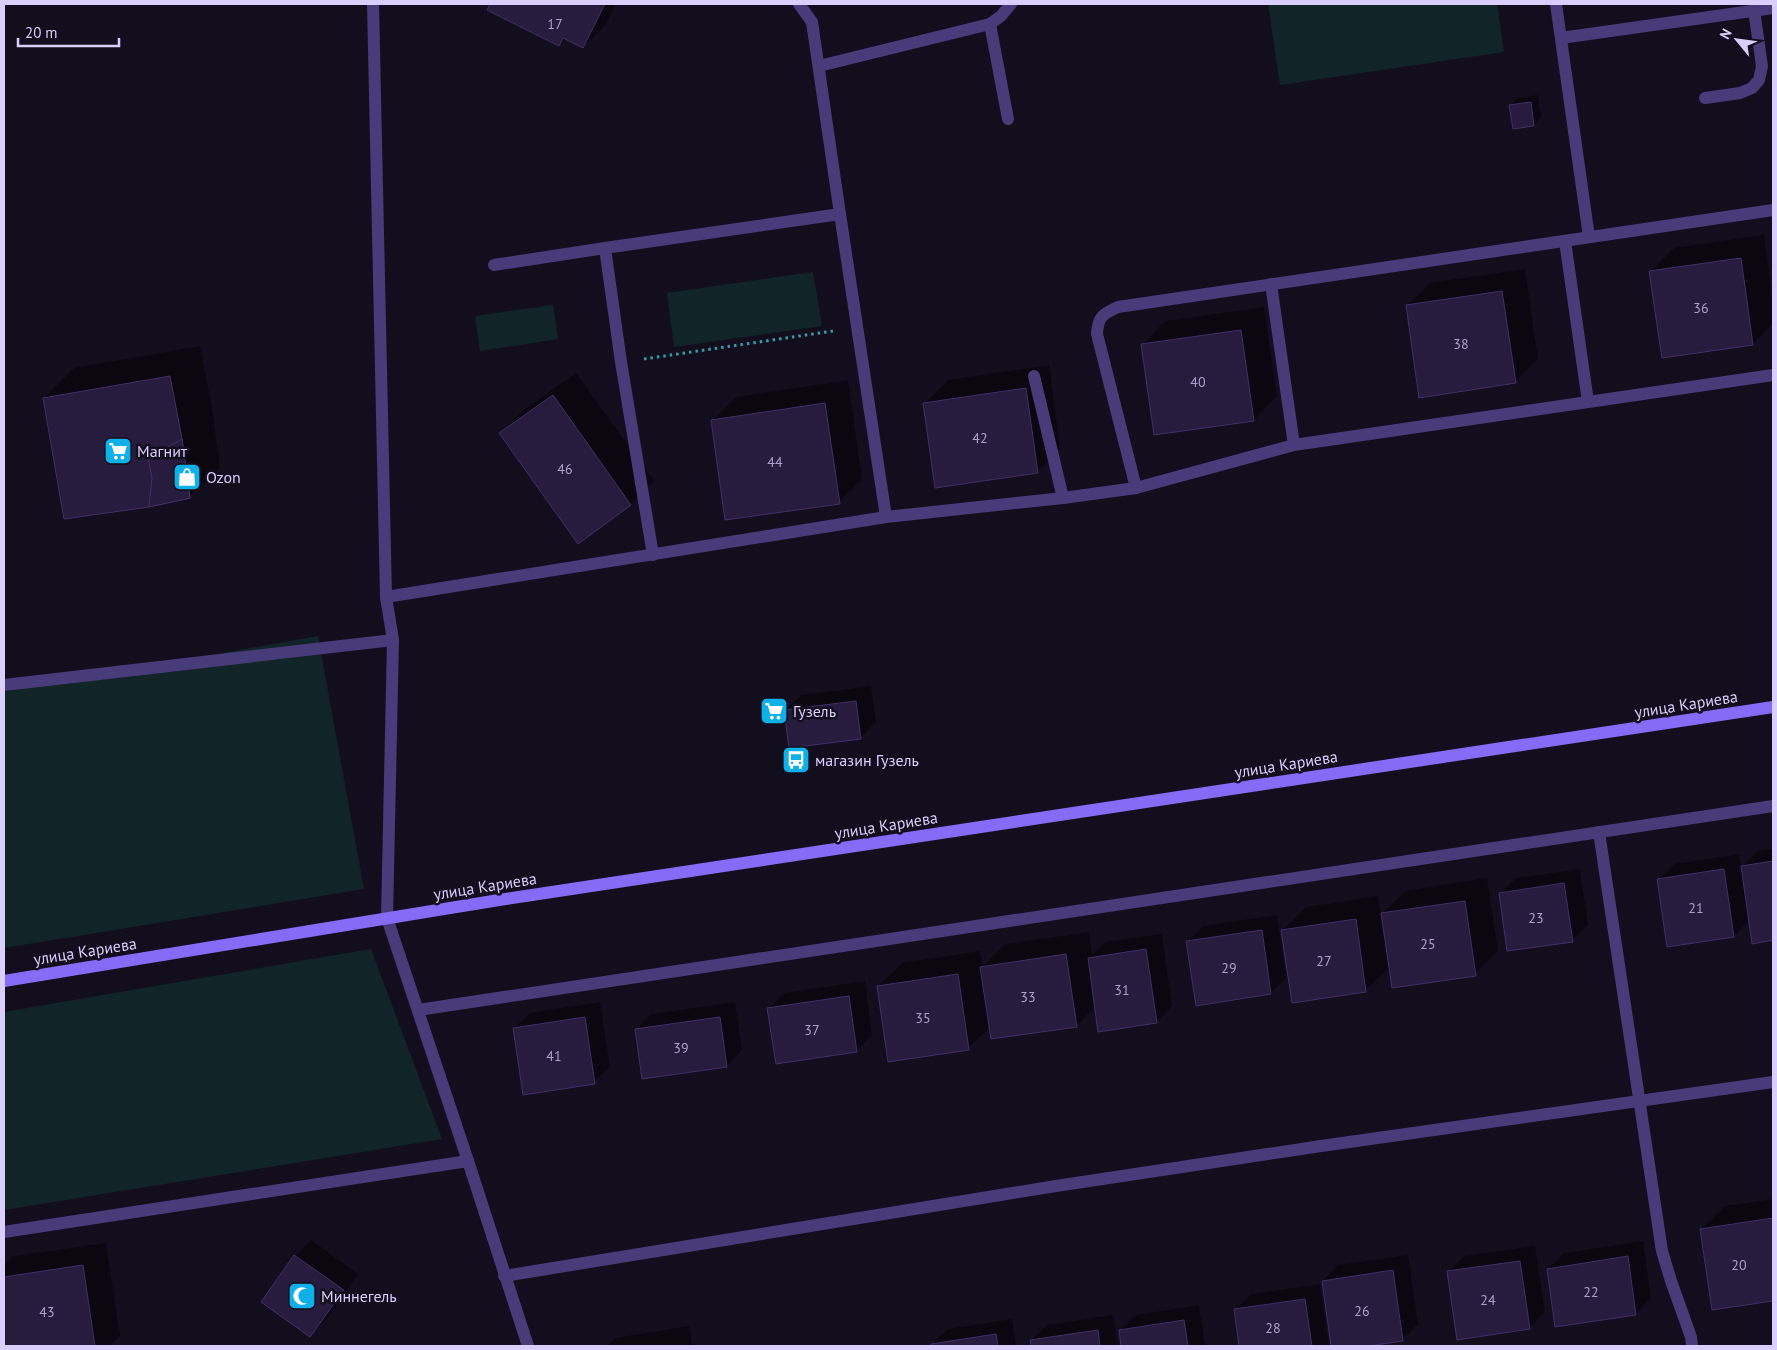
<svg xmlns="http://www.w3.org/2000/svg" width="1777" height="1350" viewBox="0 0 1777 1350" font-family="'PT Sans',sans-serif">
<rect width="100%" height="100%" fill="#130e1e"/>
<g fill="#112528">
<polygon points="1268,4 1497,4 1504,52 1280,85"/>
<polygon points="813,272 822,326 674,347 667,293"/>
<polygon points="553,305 558,339 480,351 475,316"/>
<polygon points="318,636 364,889 4,948 4,692"/>
<polygon points="371,949 442,1139 4,1210 4,1012"/>
</g>
<g fill="#0007">
<polygon points="491,4 616,4 606,24 583,47 566,38 559,45 488,10"/>
<polygon points="1538,95 1541,117 1533,125 1510,105 1518,98"/>
<polygon points="1764,235 1773,302 1773,323 1753,344 1663,357 1650,272 1674,248"/>
<polygon points="1525,269 1538,359 1515,382 1407,306 1430,283"/>
<polygon points="1264,307 1277,396 1254,420 1155,434 1142,345 1165,321"/>
<polygon points="200,346 212,408 220,467 190,497 44,398 74,368"/>
<polygon points="1049,365 1060,449 1037,472 925,403 948,380"/>
<polygon points="576,373 654,481 631,504 578,542 501,433 524,410"/>
<polygon points="848,380 862,479 839,502 713,420 736,397"/>
<polygon points="871,686 876,722 860,738 785,711 801,695"/>
<polygon points="1773,849 1773,939 1753,942 1750,920 1734,936 1659,880 1674,864 1739,854 1741,868 1758,851"/>
<polygon points="1580,869 1588,925 1572,941 1500,894 1516,878"/>
<polygon points="1487,878 1498,951 1475,974 1390,967 1366,990 1293,1001 1283,930 1306,907 1378,896 1381,915 1405,891"/>
<polygon points="1277,915 1286,978 1271,993 1197,1004 1188,941 1203,926"/>
<polygon points="1089,932 1092,955 1105,942 1162,934 1172,1006 1156,1022 1096,1006 1076,1026 990,1027 968,1048 878,986 902,963 980,951 983,966 1005,944"/>
<polygon points="865,981 872,1035 857,1050 777,1062 769,1009 784,993"/>
<polygon points="600,1002 610,1067 594,1082 514,1028 530,1013"/>
<polygon points="735,1002 742,1050 727,1066 636,1030 651,1014"/>
<polygon points="1773,1199 1773,1300 1713,1309 1701,1230 1725,1206"/>
<polygon points="311,1240 358,1274 326,1320 310,1335 295,1256"/>
<polygon points="1643,1241 1651,1298 1636,1314 1548,1269 1564,1253"/>
<polygon points="106,1243 120,1336 110,1346 4,1346 4,1266 14,1256"/>
<polygon points="1535,1246 1545,1312 1530,1327 1448,1272 1464,1256"/>
<polygon points="1408,1255 1418,1324 1402,1340 1359,1346 1333,1346 1323,1281 1338,1265"/>
<polygon points="1320,1284 1329,1346 1240,1346 1235,1310 1251,1294"/>
<polygon points="1199,1305 1205,1346 1123,1346 1120,1331 1136,1315"/>
<polygon points="1113,1315 1118,1346 1032,1346 1031,1340 1047,1325"/>
<polygon points="1012,1319 1016,1346 932,1346 932,1344 948,1329"/>
<polygon points="689,1326 692,1346 606,1346 615,1338"/>
</g>
<g fill="#271b3e" stroke="#432e68">
<polygon points="490,4 605,4 583,48 563,38 559,46 487,10"/>
<polygon points="1531,102 1534,126 1513,129 1509,105"/>
<polygon points="1741,258 1753,345 1662,358 1649,271"/>
<polygon points="1502,291 1516,383 1419,398 1406,305"/>
<polygon points="1241,330 1254,421 1154,435 1141,344"/>
<polygon points="170,376 182,439 190,498 149,507 64,519 43,398"/>
<polygon points="1026,388 1038,473 935,488 923,403"/>
<polygon points="553,395 631,505 578,544 499,433"/>
<polygon points="825,403 840,504 725,520 711,420"/>
<polygon points="182,439 190,498 149,507 152,478 148,458"/>
<polygon points="856,701 861,739 789,748 784,710"/>
<polygon points="1773,861 1773,940 1752,944 1741,866"/>
<polygon points="1724,869 1734,937 1667,947 1657,879"/>
<polygon points="1564,883 1573,942 1507,951 1499,893"/>
<polygon points="1465,901 1476,976 1392,988 1381,913"/>
<polygon points="1356,919 1366,992 1292,1003 1281,930"/>
<polygon points="1262,930 1271,994 1196,1006 1186,941"/>
<polygon points="1146,949 1157,1023 1098,1032 1088,958"/>
<polygon points="1066,954 1077,1027 991,1039 980,967"/>
<polygon points="958,974 969,1050 888,1062 877,986"/>
<polygon points="849,996 857,1052 776,1064 767,1008"/>
<polygon points="585,1017 595,1084 523,1095 513,1028"/>
<polygon points="720,1017 727,1067 642,1079 635,1029"/>
<polygon points="1773,1218 1773,1301 1712,1310 1700,1229"/>
<polygon points="294,1255 344,1290 310,1337 261,1302"/>
<polygon points="1628,1256 1636,1315 1555,1327 1547,1269"/>
<polygon points="1520,1261 1530,1329 1457,1340 1447,1271"/>
<polygon points="83,1265 95,1346 4,1346 4,1277"/>
<polygon points="1393,1270 1403,1341 1368,1346 1331,1346 1322,1281"/>
<polygon points="1305,1299 1312,1346 1239,1346 1234,1309"/>
<polygon points="1184,1320 1188,1346 1121,1346 1119,1330"/>
<polygon points="1098,1330 1100,1346 1031,1346 1030,1340"/>
<polygon points="996,1334 998,1346 931,1346 931,1344"/>
</g>
<g fill="none" stroke-linecap="round" stroke-linejoin="round">
<polyline stroke="#359da9" stroke-width="3" stroke-dasharray="2.5 4" stroke-linecap="butt" points="644,359 833,331"/>
<g stroke="#483b7a" stroke-width="12">
<polyline points="1556,4 1589,237"/>
<polyline points="990,24 1008,119"/>
<polyline points="1561,38 1773,8"/>
<polyline points="819,66 990,24 1001,16 1011,4"/>
<polyline points="1705,98 1740,93 1752,88 1759,80 1762,66 1754,10"/>
<polyline points="840,214 886,517"/>
<polyline points="1565,241 1588,402"/>
<polyline points="605,248 840,214 812,22 799,4"/>
<polyline points="494,265 605,248 621,362 653,555"/>
<polyline points="1271,284 1294,445"/>
<polyline points="1034,376 1063,498"/>
<path d="M1136,488L1097,334C1098,316 1103,314 1118,307L1773,210"/>
<polyline points="386,597 886,517 1063,498 1136,488 1294,445 1773,375"/>
<polyline points="4,685 393,640"/>
<polyline points="1599,832 1662,1251 1671,1281 1691,1337 1692,1346"/>
<polyline points="504,1276 1056,1186 1321,1146 1773,1082"/>
</g>
<g stroke="#483b7a" stroke-width="12">
<polyline points="373,4 386,597 393,640 387,918 468,1161 528,1346"/>
<polyline points="418,1010 1773,806"/>
<polyline points="4,1232 468,1161"/>
</g>
<polyline stroke="#856bf6" stroke-width="12" points="4,981 499,900 1773,707"/>
</g>
<defs>
<symbol id="supermarket-square" viewBox="-11 -11 22 22"><rect x="-9" y="-9" width="18" height="18" rx="4" fill="#0fafe7" stroke="#130e1e"/><path d="M-6-5.5h2.5l.6 2H6L4.5 2H-2.5L-4.4-4H-6ZM-1.5 3.2a1.3 1.3 0 1 0 .1 0ZM3 3.2a1.3 1.3 0 1 0 .1 0Z" fill="#fff"/></symbol>
<symbol id="shop-square" viewBox="-11 -11 22 22"><rect x="-9" y="-9" width="18" height="18" rx="4" fill="#0fafe7" stroke="#130e1e"/><path d="M-5-2.5h2.3a2.7 3.5 0 0 1 5.4 0H5L5.5 6h-11ZM-1.5-2.5h3a1.5 2.3 0 0 0-3 0Z" fill="#fff"/></symbol>
<symbol id="bus-square" viewBox="-11 -11 22 22"><rect x="-9" y="-9" width="18" height="18" rx="4" fill="#0fafe7" stroke="#130e1e"/><path d="M-5-6H5V4H4V6H2V4H-2V6H-4V4H-5ZM-3.5-4V0h7V-4ZM-3.5 1.2v1.5H-2V1.2ZM2 1.2v1.5H3.5V1.2Z" fill="#fff"/></symbol>
<symbol id="mosque-square" viewBox="-11 -11 22 22"><rect x="-9" y="-9" width="18" height="18" rx="4" fill="#0fafe7" stroke="#130e1e"/><path d="M3.5-4.9A6 6 0 1 0 3.5 4.9A5 5 0 1 1 3.5-4.9Z" fill="#fff"/></symbol>
</defs>
<g fill-rule="evenodd">
<use href="#supermarket-square" x="102" y="435" width="32" height="32"/>
<use href="#shop-square" x="171" y="461" width="32" height="32"/>
<use href="#supermarket-square" x="758" y="695" width="32" height="32"/>
<use href="#bus-square" x="780" y="744" width="32" height="32"/>
<use href="#mosque-square" x="286" y="1280" width="32" height="32"/>
</g>
<g text-anchor="middle" stroke-width="5" stroke-linejoin="round" paint-order="stroke">
<g font-size="14" fill="#ada1cc">
<text x="555" y="29">17</text>
<text x="1701" y="313">36</text>
<text x="1461" y="349">38</text>
<text x="1198" y="387">40</text>
<text x="980" y="443">42</text>
<text x="775" y="467">44</text>
<text x="565" y="474">46</text>
<text x="1696" y="913">21</text>
<text x="1536" y="923">23</text>
<text x="1428" y="949">25</text>
<text x="1324" y="966">27</text>
<text x="1229" y="973">29</text>
<text x="1122" y="995">31</text>
<text x="1028" y="1002">33</text>
<text x="923" y="1023">35</text>
<text x="812" y="1035">37</text>
<text x="681" y="1053">39</text>
<text x="554" y="1061">41</text>
<text x="1739" y="1270">20</text>
<text x="1591" y="1297">22</text>
<text x="1488" y="1305">24</text>
<text x="1362" y="1316">26</text>
<text x="47" y="1317">43</text>
<text x="1273" y="1333">28</text>
</g>
<g font-size="16" fill="#dacefc" stroke="#130e1e" text-anchor="start">
<text x="137" y="457">Магнит</text>
<text x="206" y="483">Ozon</text>
<text x="793" y="717">Гузель</text>
<text x="815" y="766">магазин Гузель</text>
<text x="321" y="1302">Миннегель</text>
</g>
<g font-size="16" fill="#dacefc" stroke="#130e1e">
<text transform="translate(1686 704) rotate(-9)" y="6">улица Кариева</text>
<text transform="translate(1286 764) rotate(-9)" y="6">улица Кариева</text>
<text transform="translate(886 825) rotate(-9)" y="6">улица Кариева</text>
<text transform="translate(485 886) rotate(-9)" y="6">улица Кариева</text>
<text transform="translate(85 951) rotate(-9)" y="6">улица Кариева</text>
</g>
</g>
<rect width="1777" height="1350" fill="none" stroke="#dacefc" stroke-width="10"/>
<g transform="translate(1737 40) rotate(299)" stroke="#130e1e" stroke-width="4" paint-order="stroke">
<path d="M0-4L9 19L0 12L-9 19Z" fill="#dacefc"/>
<text y="-8" font-size="14" font-weight="bold" text-anchor="middle" fill="#dacefc">N</text>
</g>
<path d="M18 38v8h101v-8" fill="none" stroke="#dacefc" stroke-width="2.5"/>
<text x="25" y="38" font-size="15" fill="#dacefc" stroke="#130e1e" stroke-width="4" paint-order="stroke">20 m</text>
</svg>
